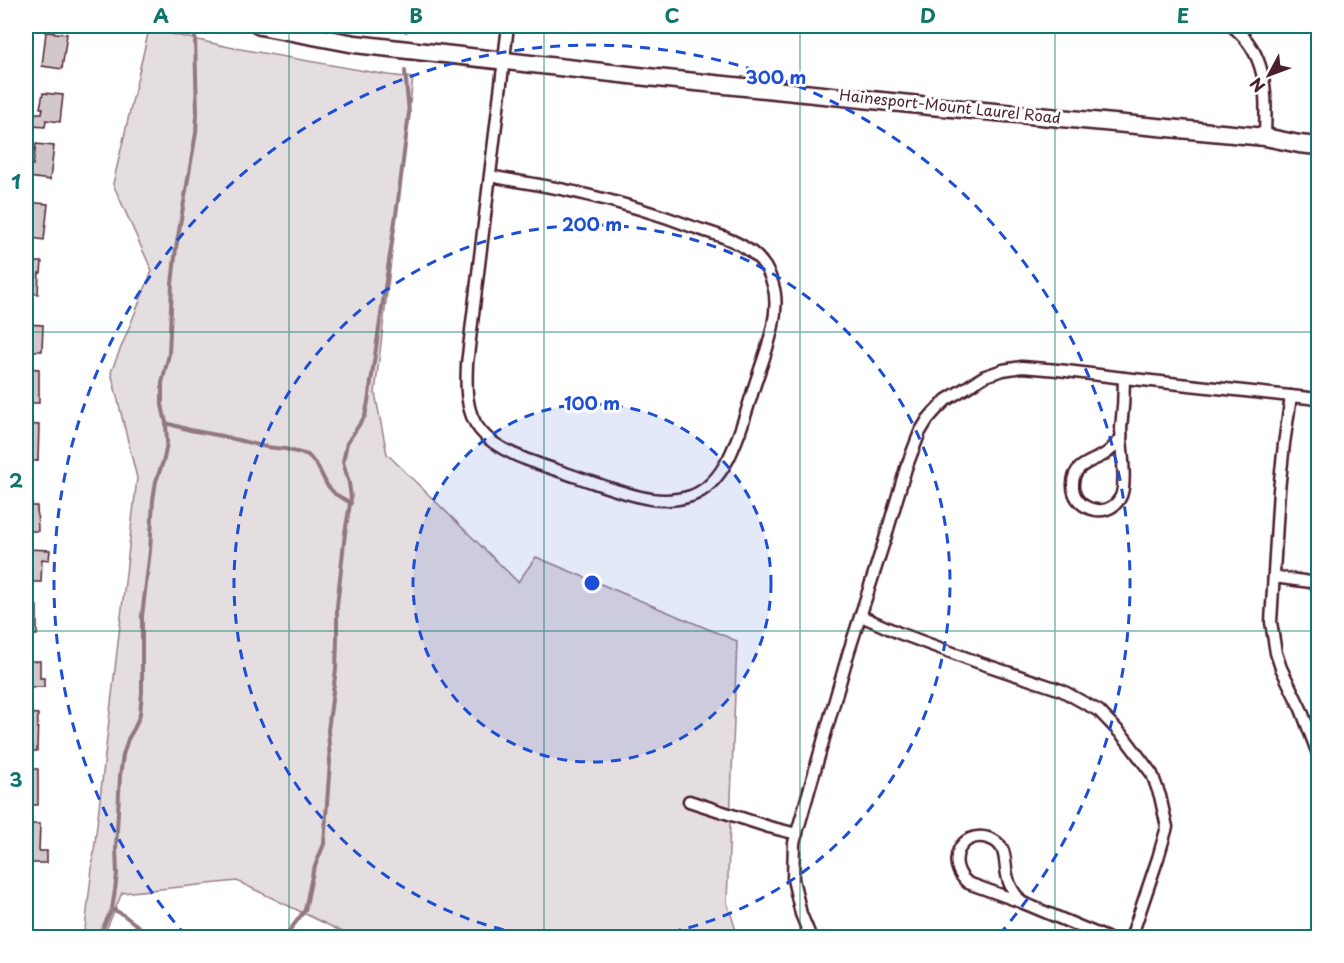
<svg xmlns="http://www.w3.org/2000/svg" width="1344" height="963" viewBox="0 0 1344 963" font-family="'Playpen Sans',sans-serif">
<rect width="100%" height="100%" fill="#fff"/>
<filter id="ink" filterUnits="userSpaceOnUse"><feTurbulence type="fractalNoise" baseFrequency=".0167" numOctaves="2"/><feDisplacementMap in="SourceGraphic" scale="12" xChannelSelector="R" yChannelSelector="G"/><feConvolveMatrix kernelMatrix="1 2 1 2 8 2 1 2 1" color-interpolation-filters="sRGB"/></filter>
<g filter="url(#ink)">
<polygon fill="#e5dee0" stroke="#987e86" stroke-width="1.5" points="149,29 229,47 388,75 413,78 375,393 387,454 518,582 536,557 737,641 727,902 738,937 353,937 237,881 122,893 103,937 78,938 85,929 137,478 111,372 152,271 113,184"/>
<g fill="none" stroke-linecap="round" stroke-linejoin="round">
<g stroke="#91787e" stroke-width="4">
<polyline points="406,31 407,26"/>
<polyline points="166,423 190,430 222,436 266,447 285,449 308,455 318,467 327,485 335,494 351,503"/>
<polyline points="112,909 122,914 154,938"/>
<polyline points="98,938 112,909 115,890 117,874 116,848 120,776 123,755 128,739 135,727 140,714 142,692 142,616 150,551 153,500 156,481 164,459 167,443 166,423 162,405 162,383 169,354 172,284 176,248 196,133 197,113 195,38 196,26"/>
<polyline points="284,938 305,910 313,871 324,844 330,762 328,730 336,669 337,640 337,606 345,533 351,498 349,483 343,462 347,443 365,416 368,402 398,201 409,113 405,71"/>
</g>
</g>
<g fill="#d2c7cb" stroke="#4a1f2b" stroke-width="1.5">
<polygon points="46,32 67,34 62,69 42,66"/>
<polygon points="43,93 63,95 60,122 46,120 45,127 33,126 35,113 42,113 43,108 40,108"/>
<polygon points="36,144 54,146 50,180 28,177 29,165 33,165"/>
<polygon points="26,202 48,204 44,240 26,237 27,216 26,216"/>
<polygon points="26,258 33,259 33,262 42,262 41,273 39,273 38,294 26,293"/>
<polygon points="26,324 43,325 42,351 26,351"/>
<polygon points="26,368 39,369 39,403 26,403"/>
<polygon points="26,424 39,425 38,461 26,461"/>
<polygon points="26,494 32,494 32,506 37,506 38,531 26,531"/>
<polygon points="26,549 50,550 49,560 42,559 41,582 26,582"/>
<polygon points="26,606 37,606 37,635 26,635 26,640"/>
<polygon points="26,661 40,661 40,678 44,678 44,687 26,687"/>
<polygon points="26,713 38,714 37,751 26,751"/>
<rect x="26" y="769" width="12" height="36"/>
<polygon points="26,824 40,824 39,851 47,851 47,863 26,863"/>
</g>
<g fill="none" stroke-linecap="round" stroke-linejoin="round">
<defs>
<g id="street">
<path d="M1232,26C1269,55 1266,95 1265,137"/>
<path d="M490,176C520,182 550,186 579,193C618,202 656,213 693,227C711,233 731,238 747,249C760,257 769,270 773,285C783,317 761,362 752,394C741,428 728,483 691,496C678,500 664,501 651,499C626,495 601,485 577,477C547,466 499,455 480,430C465,412 466,386 467,364L508,26"/>
<polyline points="1291,396 1284,444 1279,490 1271,622 1276,653 1281,668 1301,709 1318,754"/>
<path d="M1121,438C1122,452 1127,487 1120,498C1107,521 1071,509 1073,483C1074,464 1092,462 1105,454C1109,452 1112,448 1115,445C1117,443 1120,441 1121,438C1122,435 1121,432 1121,429C1123,412 1124,396 1124,378"/>
<polyline points="1274,577 1318,583"/>
<polyline points="861,616 899,633 980,663 1061,690 1099,711 1125,738 1152,774 1160,796 1167,827 1158,858 1131,938"/>
<polyline points="689,801 769,827 797,834"/>
<path d="M1021,902C1017,896 1011,889 1009,882C1002,865 1011,845 988,838C961,830 944,863 968,883L1021,902L1107,938"/>
<polyline points="811,938 801,914 793,879 794,843 849,651 885,539 906,468 920,432 928,419 935,411 946,400 985,376 1003,370 1022,367 1058,370 1124,378 1318,399"/>
</g>
<polyline id="primary" points="260,26 355,44 647,77 930,106 1265,137 1299,144 1318,146"/>
</defs>
<use href="#street" stroke="#4a1f2b" stroke-width="15"/>
<use href="#primary" stroke="#4a1f2b" stroke-width="21"/>
<use href="#street" stroke="#fff" stroke-width="10"/>
<use href="#primary" stroke="#fff" stroke-width="16"/>
</g>
</g>
<path fill="none" stroke="#0f766e" stroke-width="1.5" stroke-opacity="0.55" d="M289,26V938M544,26V938M800,26V938M1055,26V938M26,332H1318M26,631H1318"/>
<circle cx="592" cy="583" r="179" fill="#1d4ed8" fill-opacity=".12"/>
<g fill="none" stroke="#1d4ed8" stroke-width="3" stroke-dasharray="10 8">
<circle cx="592" cy="583" r="179"/>
<path d="M539 937A358 358 0 1 1 645 937"/>
<path d="M186 936A538 538 0 1 1 998 936"/>
</g>
<g text-anchor="middle" stroke-width="6" stroke-linejoin="round" paint-order="stroke">
<g font-size="15" fill="#4a1f2b" stroke="#fff">
<text transform="translate(950 107) rotate(6)" y="5">Hainesport-Mount Laurel Road</text>
</g>
</g>
<circle cx="592" cy="583" r="9" fill="#1d4ed8" stroke="#fff" stroke-width="3"/>
<g font-size="18" text-anchor="middle" font-weight="bold" fill="#1d4ed8" stroke="#fff" stroke-width="6" stroke-linejoin="round" paint-order="stroke">
<text x="776" y="84">300 m</text>
<text x="592" y="231">200 m</text>
<text x="592" y="410">100 m</text>
</g>
<rect width="1344" height="963" fill="none" stroke="#fff" stroke-width="66"/>
<g transform="translate(1269 75) rotate(229)" stroke="#ffffff" stroke-width="4.5" paint-order="stroke">
<path d="M0-4.5L10 22L0 15L-10 22Z" fill="#4a1f2b"/>
<text y="-9" font-size="16" font-weight="bold" text-anchor="middle" fill="#4a1f2b">N</text>
</g>
<rect x="33" y="33" width="1278" height="897" fill="none" stroke="#0f766e" stroke-width="2"/>
<g font-size="20" text-anchor="middle" font-weight="bold" fill="#0f766e">
<text x="161" y="23">A</text>
<text x="416" y="23">B</text>
<text x="672" y="23">C</text>
<text x="928" y="23">D</text>
<text x="1183" y="23">E</text>
<text x="16" y="189">1</text>
<text x="16" y="488">2</text>
<text x="16" y="787">3</text>
</g>
</svg>
